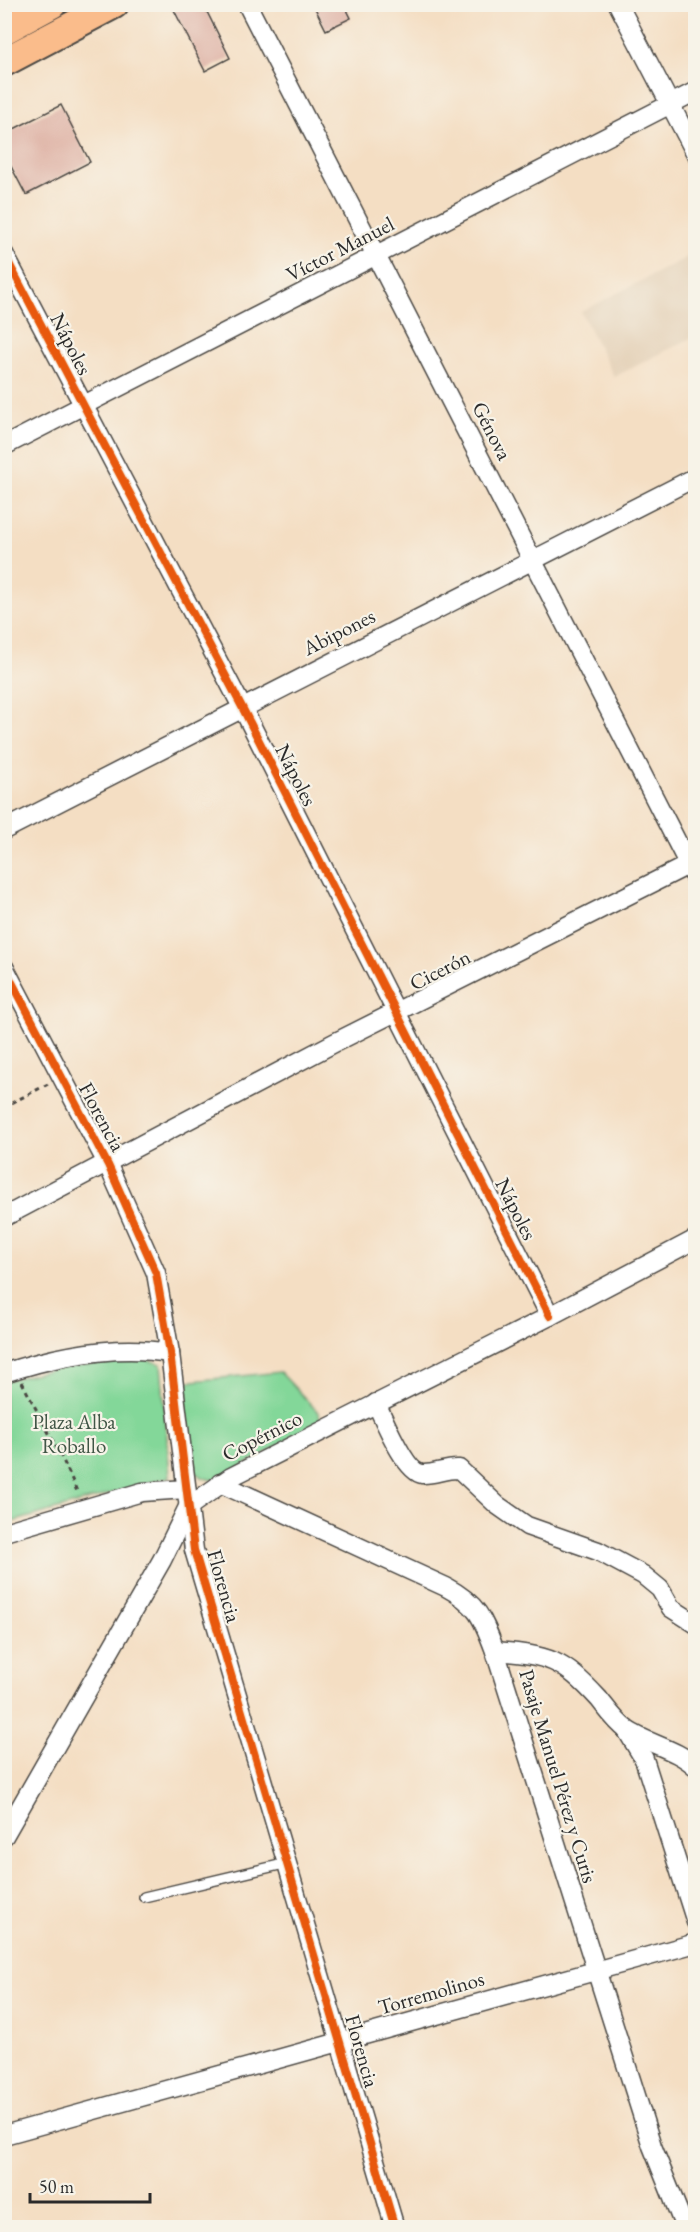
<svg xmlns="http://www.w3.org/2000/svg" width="700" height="2232" viewBox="0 0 700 2232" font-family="'EB Garamond',serif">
<rect width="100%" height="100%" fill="#f7f3e8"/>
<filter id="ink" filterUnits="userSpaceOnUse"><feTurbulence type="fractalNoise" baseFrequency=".0167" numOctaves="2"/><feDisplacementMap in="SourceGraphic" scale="12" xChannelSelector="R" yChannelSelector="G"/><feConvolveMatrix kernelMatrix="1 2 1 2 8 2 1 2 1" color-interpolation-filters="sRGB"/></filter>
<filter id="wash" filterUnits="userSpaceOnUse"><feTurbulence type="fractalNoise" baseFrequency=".008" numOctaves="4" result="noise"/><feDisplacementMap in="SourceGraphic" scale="24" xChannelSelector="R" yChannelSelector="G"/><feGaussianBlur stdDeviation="1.35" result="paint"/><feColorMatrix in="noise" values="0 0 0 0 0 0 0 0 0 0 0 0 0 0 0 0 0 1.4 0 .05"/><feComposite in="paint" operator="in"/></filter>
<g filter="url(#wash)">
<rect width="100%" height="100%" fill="#f4dec3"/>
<polygon fill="#e2cdb2" points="695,253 695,336 614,377 581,312"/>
<g fill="#83d799" stroke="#578162" stroke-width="1.5">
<polygon points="142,1358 161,1364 170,1477 5,1524 4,1381 54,1369"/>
<path d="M280,1372L317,1411L322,1421L218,1480C205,1480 199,1477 190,1467L183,1382Z"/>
</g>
<g id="blocks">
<g fill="#dcab9e">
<polygon points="171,4 203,4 230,58 205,71"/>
<polygon points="313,4 344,4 351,18 326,30"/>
<polygon points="61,105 90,162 26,195 4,153 4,134"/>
</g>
</g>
</g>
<g filter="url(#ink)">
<use href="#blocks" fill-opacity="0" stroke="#494642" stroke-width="1.5"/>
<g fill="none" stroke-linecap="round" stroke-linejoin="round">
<defs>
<polyline id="lane" points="144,1897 288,1863"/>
<g id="street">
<polyline points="247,4 696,879"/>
<polyline points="618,4 696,154"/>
<polyline points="4,254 242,707 550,1316"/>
<polyline points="4,446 696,91"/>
<polyline points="4,830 696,477"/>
<polyline points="4,967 108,1165 156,1273 170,1353 194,1550 395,2228"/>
<polyline points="4,1217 334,1043 696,861"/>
<path d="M4,1373C58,1355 114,1344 170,1353"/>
<path d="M376,1403C383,1417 405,1472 422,1474C434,1475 446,1468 459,1469L497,1505L527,1526L598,1551L643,1575L660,1589L671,1608L696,1624"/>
<path d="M220,1483L446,1587C478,1604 483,1619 495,1651L652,2146L685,2228"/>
<polyline points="4,1532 142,1492 186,1489"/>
<path d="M495,1651C549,1655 562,1659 599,1699C607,1709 616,1722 627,1730C648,1744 677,1749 696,1767"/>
<polyline points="626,1729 644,1759 696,1922"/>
<polyline points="4,1836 162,1560 188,1507 231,1477 550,1316 696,1239"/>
<polyline points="4,2135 696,1943"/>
</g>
<g id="primary">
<polyline points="4,30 52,4"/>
<polyline points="4,62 114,4"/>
</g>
</defs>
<use href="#lane" stroke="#494642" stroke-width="12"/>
<use href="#street" stroke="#494642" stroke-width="21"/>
<use href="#primary" stroke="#494642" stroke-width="32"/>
<g stroke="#494642" stroke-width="3" stroke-dasharray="4.5 4.5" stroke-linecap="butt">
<polyline points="4,1107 48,1084"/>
<path d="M22,1382C41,1420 63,1456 78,1494"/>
</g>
<use href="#lane" stroke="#fff" stroke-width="9"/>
<use href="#street" stroke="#fff" stroke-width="18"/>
<use href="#primary" stroke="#fabc8b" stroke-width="28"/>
<defs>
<g id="cycleway">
<polyline points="4,254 242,707 550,1316"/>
<polyline points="4,967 108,1165 156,1273 170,1353 194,1550 395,2228"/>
</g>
</defs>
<use href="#cycleway" stroke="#f7f3e8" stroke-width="11"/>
<use href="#cycleway" stroke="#e8590c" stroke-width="8"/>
</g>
</g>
<g text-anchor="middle" stroke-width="4.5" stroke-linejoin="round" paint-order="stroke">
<g font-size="21" fill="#2b2b2b" stroke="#f7f3e8">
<text transform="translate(340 249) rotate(-27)" y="7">Víctor Manuel</text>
<text transform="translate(71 344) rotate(63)" y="7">Nápoles</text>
<text transform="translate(492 431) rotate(63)" y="7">Génova</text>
<text transform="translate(339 632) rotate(-27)" y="7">Abipones</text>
<text transform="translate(296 775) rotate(63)" y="7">Nápoles</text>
<text transform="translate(440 970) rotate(-27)" y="7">Cicerón</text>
<text transform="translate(102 1117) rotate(62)" y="7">Florencia</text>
<text transform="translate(516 1209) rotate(63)" y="7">Nápoles</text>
<text transform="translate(262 1436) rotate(-27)" y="7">Copérnico</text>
<text transform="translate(224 1586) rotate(74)" y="7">Florencia</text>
<text transform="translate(558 1776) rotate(73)" y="7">Pasaje Manuel Pérez y Curis</text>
<text transform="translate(431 1993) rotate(-16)" y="7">Torremolinos</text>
<text transform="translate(362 2051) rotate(74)" y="7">Florencia</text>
</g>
<g font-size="21" fill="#415646" stroke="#f7f3e8">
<text x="74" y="1429">Plaza Alba<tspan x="74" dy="24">Roballo</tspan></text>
</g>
</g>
<rect width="700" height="2232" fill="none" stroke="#f7f3e8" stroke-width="24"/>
<path d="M30 2193v9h120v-9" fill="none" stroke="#2b2b2b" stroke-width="3"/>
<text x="39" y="2193" font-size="18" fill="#2b2b2b" stroke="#f7f3e8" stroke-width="4.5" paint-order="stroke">50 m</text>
</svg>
